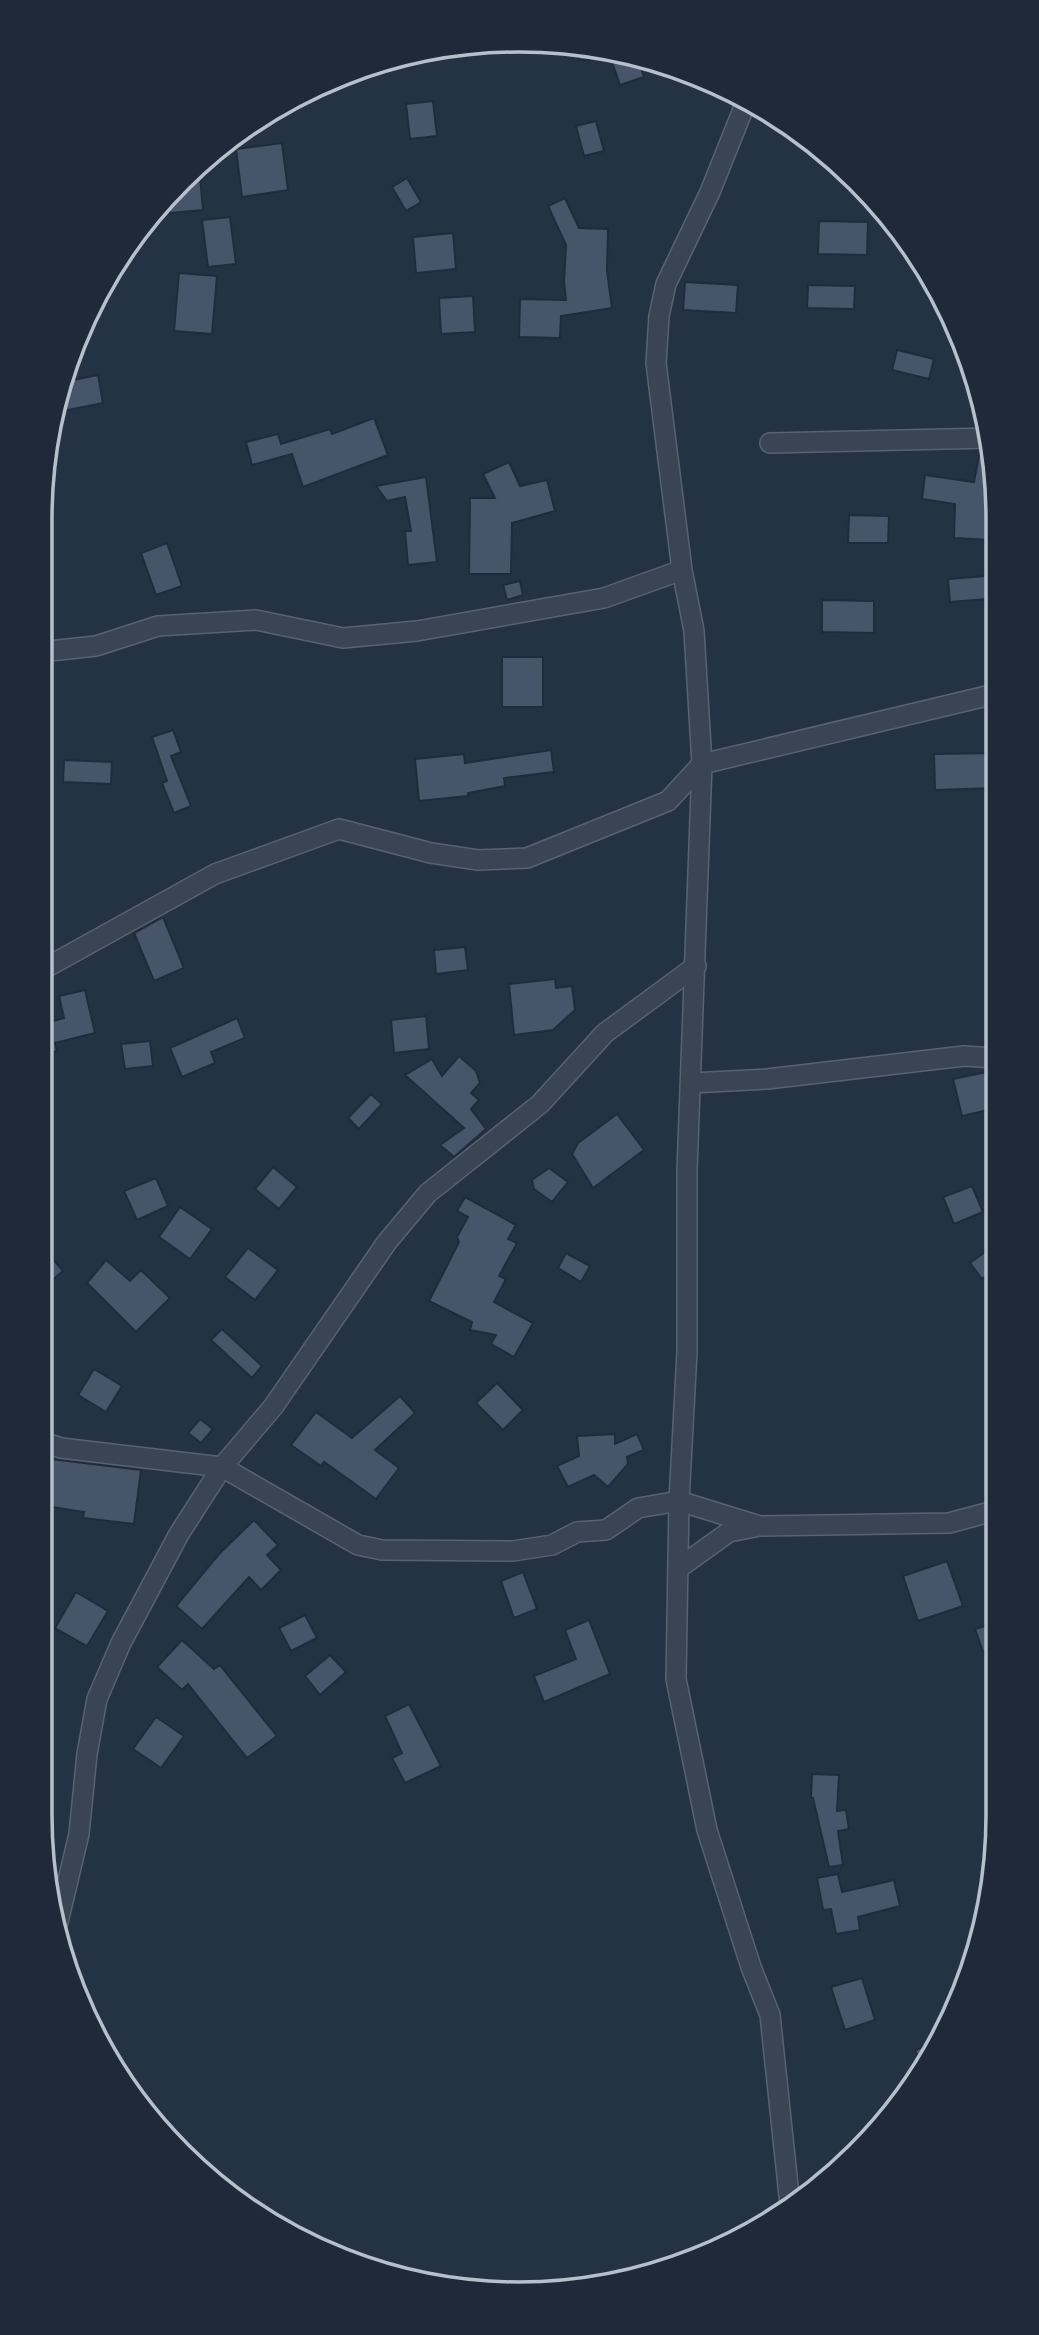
<svg xmlns="http://www.w3.org/2000/svg" width="1039" height="2335" viewBox="0 0 1039 2335" font-family="'Sofia Sans Condensed',sans-serif">
<rect width="100%" height="100%" fill="#243344"/>
<g fill="#465569" stroke="#202c3b" stroke-width="2">
<polygon points="578,44 637,57 644,77 620,85 611,59 579,60"/>
<polygon points="433,101 437,136 410,139 406,104"/>
<polygon points="596,121 604,151 584,156 576,126"/>
<polygon points="282,143 288,190 242,197 236,149"/>
<polygon points="199,166 203,210 170,213 168,195"/>
<polygon points="407,178 421,202 406,211 392,187"/>
<polygon points="565,198 579,228 608,229 607,271 612,308 561,316 560,338 519,337 520,299 566,300 564,282 566,245 548,206"/>
<polygon points="230,217 236,264 208,267 202,220"/>
<polygon points="819,221 868,222 867,255 818,254"/>
<polygon points="453,233 456,269 416,273 413,237"/>
<polygon points="179,273 217,276 212,334 174,331"/>
<polygon points="685,282 738,285 736,313 683,310"/>
<polygon points="808,285 855,286 854,309 807,308"/>
<polygon points="473,296 475,332 441,334 439,298"/>
<polygon points="897,350 934,359 929,379 892,370"/>
<polygon points="98,375 103,403 58,412 63,382"/>
<polygon points="374,418 388,455 303,487 292,454 252,465 246,442 278,434 281,444 330,429 332,434"/>
<polygon points="980,450 994,453 995,457 992,540 954,538 955,504 922,499 925,475 974,482"/>
<polygon points="509,462 520,486 547,480 555,511 512,523 511,574 469,574 470,498 495,498 483,474"/>
<polygon points="426,477 437,562 408,565 405,531 411,531 405,497 387,501 376,486"/>
<polygon points="849,515 889,516 888,543 848,543"/>
<polygon points="167,543 182,586 156,595 141,553"/>
<polygon points="986,576 988,599 950,602 948,579"/>
<polygon points="520,581 523,595 507,600 503,585"/>
<polygon points="822,600 874,601 874,633 822,632"/>
<rect x="502" y="657" width="41" height="50"/>
<polygon points="173,730 181,752 171,756 191,806 174,813 162,783 167,781 152,737"/>
<polygon points="551,750 554,772 504,778 505,786 468,793 468,796 419,801 415,759 464,754 465,763"/>
<polygon points="996,753 996,788 935,790 934,754"/>
<polygon points="64,760 112,762 111,784 63,782"/>
<polygon points="163,917 184,968 154,981 134,933"/>
<polygon points="465,947 468,970 436,974 434,950"/>
<polygon points="555,979 556,988 572,986 575,1010 553,1030 514,1035 509,984"/>
<polygon points="85,990 95,1033 55,1043 57,1051 40,1055 40,1006 45,1006 49,1022 64,1018 59,996"/>
<polygon points="426,1016 429,1049 394,1053 391,1020"/>
<polygon points="237,1018 245,1038 211,1052 215,1063 182,1077 170,1048"/>
<polygon points="150,1041 153,1066 125,1069 121,1044"/>
<polygon points="459,1056 476,1071 480,1083 471,1093 479,1100 471,1109 486,1129 454,1157 440,1145 464,1128 405,1075 432,1059 442,1076"/>
<polygon points="996,1070 997,1108 962,1116 953,1079"/>
<polygon points="371,1094 382,1104 359,1129 348,1118"/>
<polygon points="617,1114 644,1150 593,1188 572,1154 578,1143"/>
<polygon points="273,1167 297,1187 279,1209 255,1189"/>
<polygon points="549,1168 568,1182 552,1202 534,1189 532,1180"/>
<polygon points="156,1178 168,1206 137,1220 124,1191"/>
<polygon points="972,1186 983,1212 954,1224 943,1197"/>
<polygon points="465,1197 516,1225 508,1239 517,1243 499,1276 506,1279 494,1302 533,1323 514,1357 491,1344 496,1335 470,1330 472,1322 429,1301 459,1242 457,1237 468,1217 457,1211"/>
<polygon points="180,1207 212,1229 190,1259 159,1237"/>
<polygon points="997,1243 997,1268 982,1279 970,1263"/>
<polygon points="40,1244 63,1271 40,1290"/>
<polygon points="248,1248 278,1270 255,1300 225,1277"/>
<polygon points="566,1253 590,1266 581,1282 558,1268"/>
<polygon points="106,1260 130,1281 141,1270 170,1298 136,1332 87,1283"/>
<polygon points="222,1329 262,1366 252,1378 211,1340"/>
<polygon points="94,1369 122,1386 106,1412 78,1395"/>
<polygon points="497,1383 523,1410 503,1430 476,1403"/>
<polygon points="400,1396 415,1413 375,1450 399,1468 376,1499 324,1462 321,1466 291,1445 316,1412 352,1438"/>
<polygon points="200,1419 213,1429 201,1443 188,1433"/>
<polygon points="615,1434 615,1444 637,1434 644,1450 627,1457 628,1464 608,1487 594,1475 568,1487 557,1466 579,1456 577,1436"/>
<polygon points="43,1458 141,1470 134,1524 83,1518 84,1512 40,1505"/>
<polygon points="254,1520 278,1545 267,1555 281,1570 261,1590 249,1577 202,1629 176,1606 219,1554"/>
<polygon points="947,1561 963,1606 918,1621 903,1576"/>
<polygon points="523,1572 537,1609 514,1618 501,1581"/>
<polygon points="76,1592 108,1611 87,1646 55,1628"/>
<polygon points="305,1615 317,1638 291,1651 279,1628"/>
<polygon points="589,1620 610,1674 544,1702 534,1676 576,1659 565,1630"/>
<polygon points="998,1622 998,1647 983,1652 975,1629"/>
<polygon points="182,1640 214,1669 220,1665 277,1736 247,1758 188,1684 182,1690 157,1667"/>
<polygon points="330,1655 346,1672 320,1695 305,1676"/>
<polygon points="409,1704 441,1766 405,1783 392,1758 402,1753 385,1716"/>
<polygon points="156,1717 184,1736 161,1768 133,1749"/>
<polygon points="812,1774 839,1775 837,1811 846,1810 849,1829 838,1831 843,1865 829,1867 813,1798 811,1798"/>
<polygon points="838,1874 842,1892 894,1880 900,1906 858,1917 860,1930 836,1934 831,1909 823,1910 817,1878"/>
<polygon points="862,1978 875,2020 845,2030 831,1987"/>
<polygon points="941,2040 935,2055 923,2071 915,2050"/>
</g>
<g fill="none" stroke-linecap="round" stroke-linejoin="round">
<defs>
<g id="minor">
<polyline points="746,102 710,192 666,284 659,316 656,363 682,570 694,631 702,764 687,1171 687,1352 679,1501 676,1679 707,1830 751,1967 770,2015 790,2205"/>
<polyline points="770,443 990,438"/>
<polyline points="40,652 96,646 158,626 256,620 343,638 417,631 604,598 682,570"/>
<polyline points="40,971 215,874 339,829 431,853 478,860 527,858 668,801 702,764 995,694"/>
<polyline points="691,1083 767,1079 964,1056 996,1058"/>
<polyline points="40,1441 61,1448 222,1467 358,1545 382,1550 513,1551 552,1545 577,1532 606,1530 638,1508 679,1501 760,1526 949,1523 998,1510"/>
<polyline points="680,1567 729,1532 755,1527"/>
<polyline points="58,1922 79,1834 87,1754 97,1699 121,1643 179,1534 222,1467 273,1407 387,1242 428,1193 540,1104 605,1033 696,966"/>
</g>
</defs>
<use href="#minor" stroke="#576371" stroke-width="22"/>
<use href="#minor" stroke="#394554" stroke-width="19"/>
</g>
<path d="M0 0H1039V2335H0ZM519 52H519A467 467 0 0 1 986 519V1815A467 467 0 0 1 519 2282H519A467 467 0 0 1 52 1815V519A467 467 0 0 1 519 52Z" fill="#1e2a39" fill-rule="evenodd"/>
<path fill="none" stroke="#b6c0cd" stroke-width="3.5" d="M519 52H519A467 467 0 0 1 986 519V1815A467 467 0 0 1 519 2282H519A467 467 0 0 1 52 1815V519A467 467 0 0 1 519 52Z"/>
</svg>
